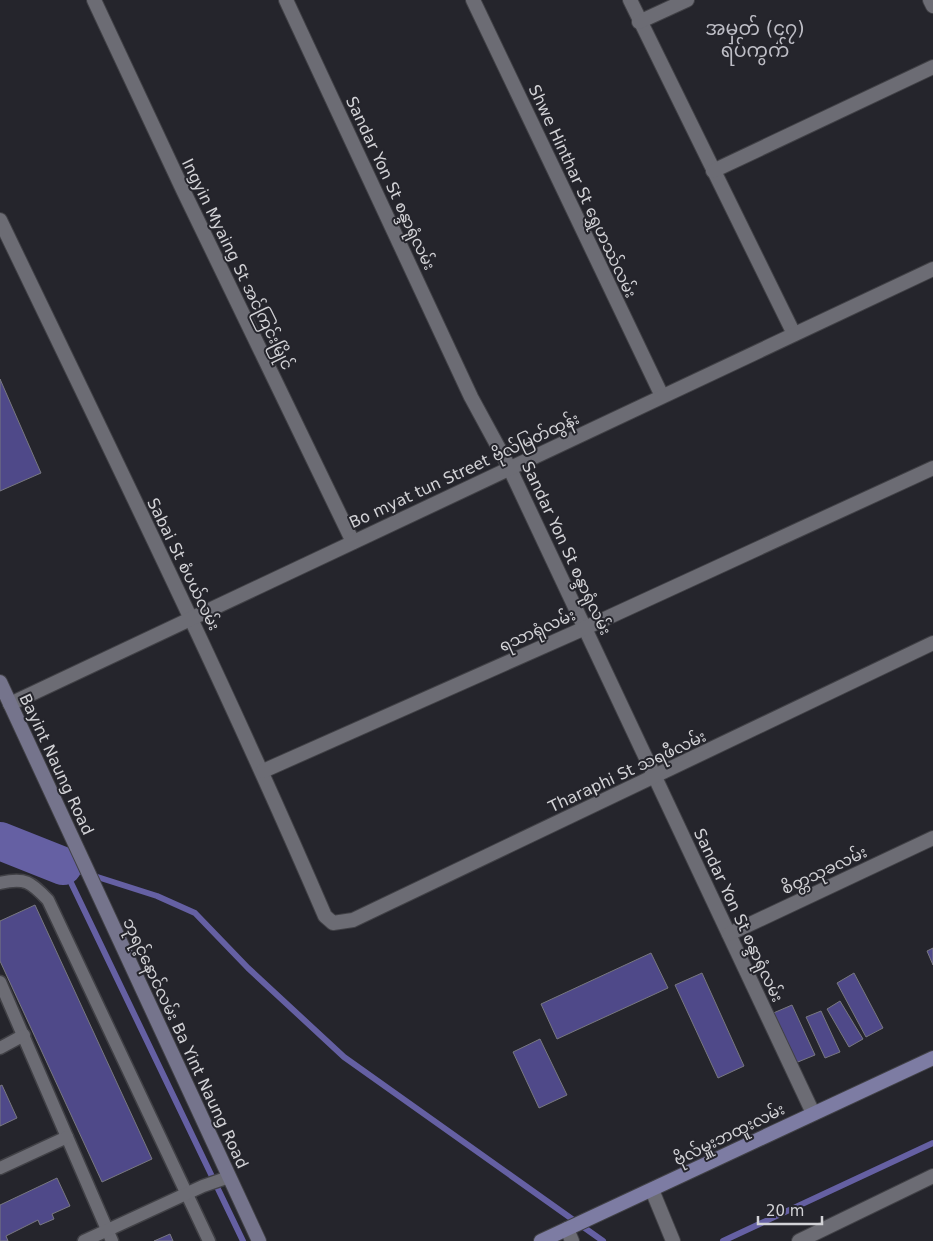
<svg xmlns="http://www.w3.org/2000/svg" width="933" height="1241" viewBox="0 0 933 1241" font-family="'DejaVu Sans','Noto Sans Myanmar',sans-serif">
<rect width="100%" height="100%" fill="#25252c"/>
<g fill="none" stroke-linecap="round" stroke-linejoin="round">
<g stroke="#6560a3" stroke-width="6">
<polyline points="63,866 157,896 195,913 248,968 344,1057 603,1241"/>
<polyline points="63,866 243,1241"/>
<polyline points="723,1241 933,1143"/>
</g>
<polyline stroke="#6560a3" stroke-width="38" points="0,841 63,866"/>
</g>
<g fill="#4f4989" stroke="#787880">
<polygon points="0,379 41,473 0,491"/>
<polygon points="35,905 152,1159 102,1182 0,961 0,921"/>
<polygon points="933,948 933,965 927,951"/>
<polygon points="651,953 668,988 557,1039 541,1004"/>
<polygon points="702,973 744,1066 718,1078 675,985"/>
<polygon points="854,973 883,1028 866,1037 837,983"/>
<polygon points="840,1001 863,1039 849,1047 827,1009"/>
<polygon points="792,1005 815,1055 793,1064 771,1014"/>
<polygon points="821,1011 840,1052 825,1058 806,1017"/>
<polygon points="540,1039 567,1095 539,1108 513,1052"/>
<polygon points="2,1085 17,1118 0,1126 0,1086"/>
<polygon points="57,1178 70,1206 52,1214 54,1219 40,1225 38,1220 6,1236 8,1241 0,1241 0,1205"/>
<polygon points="170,1234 173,1241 154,1241"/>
</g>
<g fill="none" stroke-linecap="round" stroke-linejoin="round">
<defs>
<g id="service">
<path d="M0,883C25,877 31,882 48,900L209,1241"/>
<polyline points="0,982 112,1241"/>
<polyline points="0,1048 24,1035"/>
<polyline points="0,1168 67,1137"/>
<polyline points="84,1241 203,1186 229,1177"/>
</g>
<g id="minor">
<polyline points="94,0 183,190 353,542"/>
<polyline points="286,0 471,397 509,467 813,1113"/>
<polyline points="473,0 662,396"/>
<polyline points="630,0 794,334"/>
<polyline points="930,0 933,6"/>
<polyline points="639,22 687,0"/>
<polyline points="713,171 933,67"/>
<path d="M0,220C111,451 224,681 325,916L333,923L353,920L933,643"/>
<polyline points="10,704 933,269"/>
<polyline points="263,771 585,628 933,468"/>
<polyline points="729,934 933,838"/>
<polyline points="652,1190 673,1241"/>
<polyline points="567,1229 572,1241"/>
<polyline points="799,1241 933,1176"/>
</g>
<polyline id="secondary" points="0,682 259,1241"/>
<polyline id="primary" points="541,1241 933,1058"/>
</defs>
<use href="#service" stroke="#414146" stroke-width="15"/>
<use href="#minor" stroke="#414146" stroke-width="16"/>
<use href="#secondary" stroke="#414146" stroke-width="16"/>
<use href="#primary" stroke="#414146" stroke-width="16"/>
<use href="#service" stroke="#6c6c74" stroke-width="12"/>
<use href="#minor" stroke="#6c6c74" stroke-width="14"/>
<use href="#secondary" stroke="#75748c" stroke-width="14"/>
<use href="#primary" stroke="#7d7ca3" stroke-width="14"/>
</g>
<g text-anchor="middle" stroke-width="4" stroke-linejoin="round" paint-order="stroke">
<g font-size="16" fill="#d2d2d6" stroke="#25252c">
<text transform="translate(391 183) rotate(65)" y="6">Sandar Yon St စန္ဒာရုံလမ်း</text>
<text transform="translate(583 191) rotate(65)" y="6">Shwe Hinthar St ရွှေဟဿ်လမ်း</text>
<text transform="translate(238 264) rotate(64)" y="6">Ingyin Myaing St အင်ကြင်းမြိုင်</text>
<text transform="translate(464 470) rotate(-25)" y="6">Bo myat tun Street ဗိုလ်မြတ်ထွန်း</text>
<text transform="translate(567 548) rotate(65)" y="6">Sandar Yon St စန္ဒာရုံလမ်း</text>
<text transform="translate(184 564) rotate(64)" y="6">Sabai St စံပယ်လမ်း</text>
<text transform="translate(537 630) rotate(-24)" y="6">ရသာရုံလမ်း</text>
<text transform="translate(57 764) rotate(65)" y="6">Bayint Naung Road</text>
<text transform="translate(627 771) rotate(-25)" y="6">Tharaphi St သရဖီလမ်း</text>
<text transform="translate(824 870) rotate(-25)" y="6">စိတ္တသုခလမ်း</text>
<text transform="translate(739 915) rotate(65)" y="6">Sandar Yon St စန္ဒာရုံလမ်း</text>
<text transform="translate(186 1043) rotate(65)" y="6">ဘုရင့်နောင်လမ်း Ba Yint Naung Road</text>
<text transform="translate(729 1134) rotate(-26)" y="6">ဗိုလ်မှူးဘထူးလမ်း</text>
</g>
<g font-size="19" fill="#bebec6" stroke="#25252c">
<text x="755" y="35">အမှတ် (၄၇)<tspan x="755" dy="22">ရပ်ကွက်</tspan></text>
</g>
</g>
<path d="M758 1216v8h64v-8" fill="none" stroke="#d2d2d6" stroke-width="2.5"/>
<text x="766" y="1216" font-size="15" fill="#d2d2d6" stroke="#25252c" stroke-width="4" paint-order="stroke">20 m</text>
</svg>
